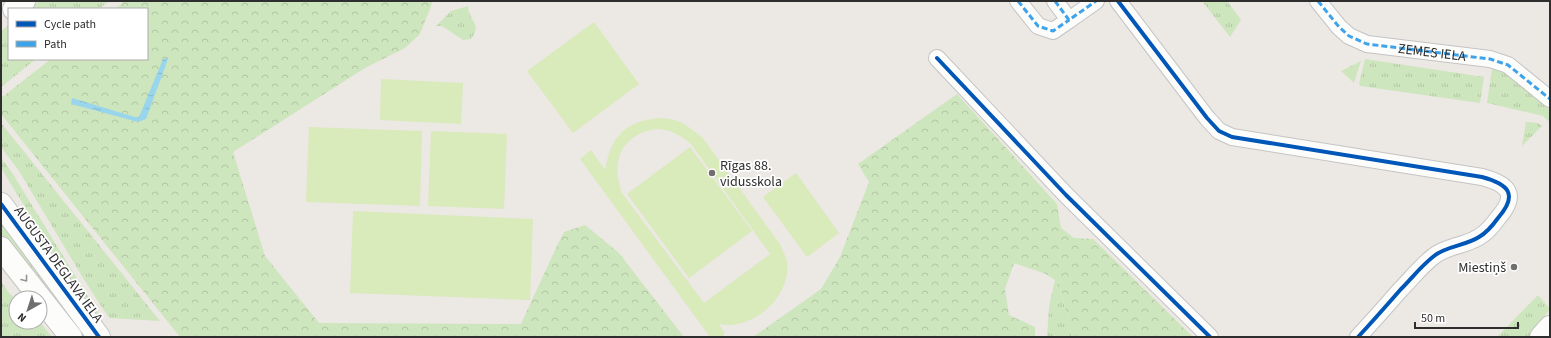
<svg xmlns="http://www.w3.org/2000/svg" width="1551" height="338" viewBox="0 0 1551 338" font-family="'Source Sans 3',sans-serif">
<defs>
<pattern id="grass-tufts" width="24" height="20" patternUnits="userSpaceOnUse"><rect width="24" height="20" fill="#cee6be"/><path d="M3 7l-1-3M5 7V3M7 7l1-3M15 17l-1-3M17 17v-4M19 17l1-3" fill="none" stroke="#b1c6a4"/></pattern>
<pattern id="forest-crowns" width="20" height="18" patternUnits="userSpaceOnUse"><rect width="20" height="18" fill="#cee6be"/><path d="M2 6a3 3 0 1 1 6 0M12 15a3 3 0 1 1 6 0" fill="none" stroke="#b1c6a4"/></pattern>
<pattern id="water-ripples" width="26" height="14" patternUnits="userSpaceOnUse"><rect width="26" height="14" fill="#99d6ec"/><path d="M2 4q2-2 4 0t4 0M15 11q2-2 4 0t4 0" fill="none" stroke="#84b8cb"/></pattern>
</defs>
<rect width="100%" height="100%" fill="#ece8e4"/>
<g fill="url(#grass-tufts)">
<polygon points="39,1 109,1 99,9 29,9"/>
<polygon points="1202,1 1227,1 1241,20 1230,37"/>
<path d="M468,6C468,20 483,24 471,39L463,40L442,26H436L451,11Z"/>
<polygon points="9,25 9,59 36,59 1,87 1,31"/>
<polygon points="1365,59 1484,77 1480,103 1360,86 1359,84"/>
<polygon points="1361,61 1354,83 1341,71"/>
<polygon points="1492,69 1507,72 1550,110 1550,119 1548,121 1543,116 1487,103"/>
<polygon points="1526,122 1538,123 1542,126 1522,146"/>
<polygon points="1,123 160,321 109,318 83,278 19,171 1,147"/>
<polygon points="1,158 11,171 101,318 95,316 88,310 1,168"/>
<polygon points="1,219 87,337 79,337 1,237"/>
<polygon points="1055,280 1059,283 1072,337 1047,337 1049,307"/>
<polygon points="1,281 9,293 16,299 16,322 40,322 52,337 1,337"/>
<polygon points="1538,295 1550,309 1529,337 1497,337"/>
</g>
<g fill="url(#forest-crowns)">
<polygon points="125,1 433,1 420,34 405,48 365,68 233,152 265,256 319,323 521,324 555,250 564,232 585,225 619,253 684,337 180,337 1,114 1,98 51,59 147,59 147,9 115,9"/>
<polygon points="957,94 1057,204 1061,228 1074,238 1093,239 1193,337 1072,337 1059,283 1046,274 1014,263 1005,289 1009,315 1035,327 1035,337 753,337 821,289 840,257 869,182 858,164"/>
</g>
<g fill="#d9eabb" fill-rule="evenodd">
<polygon points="594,22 639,84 573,133 527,71"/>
<polygon points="381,79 463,83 461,124 380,120"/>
<path d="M660,118L671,119L683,123L702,137L780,244C782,250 786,256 787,262C791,293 761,323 731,325C727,326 723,324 719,324L725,334L721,337H710L580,159L591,150L605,170C611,136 625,121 660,118ZM656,129C670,129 680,135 691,144L770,254L704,303L622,193C610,161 622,134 656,129Z"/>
<polygon points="309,127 422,131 420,206 306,202"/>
<polygon points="431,131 507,134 504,209 428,206"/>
<polygon points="690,147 752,231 689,278 627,194"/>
<polygon points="796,173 839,233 807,257 763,197"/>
<polygon points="353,211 533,219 530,300 350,293"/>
</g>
<polygon fill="url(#water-ripples)" points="167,58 167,62 146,119 138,122 71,104 72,98 135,117 139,117 163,59"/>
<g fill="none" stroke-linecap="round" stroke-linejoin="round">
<defs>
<g id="street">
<polyline points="1018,1 1038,26 1053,31 1069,20"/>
<polyline points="1055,1 1069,20 1096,1"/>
<path d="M1118,1L1207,118L1219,131L1232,137L1482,177C1508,184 1519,194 1498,218C1493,225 1486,233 1479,237C1465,246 1446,246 1434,256C1421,266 1412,278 1401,289C1387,305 1373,321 1358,337"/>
<path id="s1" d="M1318,1L1339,27L1349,36L1367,44L1490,59L1508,65L1550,99"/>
<polyline points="937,58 1066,195 1210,337"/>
</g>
<g id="secondary">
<polyline points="14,9 24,1"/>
<polyline points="1,204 99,337"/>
<polyline points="1,248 71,337"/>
<polyline points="1541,337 1550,327"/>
</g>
</defs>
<use href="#street" stroke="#c5c4c5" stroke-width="18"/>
<use href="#secondary" stroke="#c5c4c5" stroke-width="24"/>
<use href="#street" stroke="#fcfcfb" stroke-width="16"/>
<use href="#secondary" stroke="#fcfcfb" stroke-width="22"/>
<g stroke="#3ea3eb" stroke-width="3" stroke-dasharray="6 3" stroke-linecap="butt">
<polyline points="1018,1 1038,26 1053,31 1069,20"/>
<polyline points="1055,1 1069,20 1096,1"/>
<polyline points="1318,1 1339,27 1349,36 1367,44 1490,59 1508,65 1550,99"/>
</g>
<defs>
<g id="cycleway">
<path d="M1118,1L1207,118L1219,131L1232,137L1482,177C1508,184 1519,194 1498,218C1493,225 1486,233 1479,237C1465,246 1446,246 1434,256C1421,266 1412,278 1401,289C1387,305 1373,321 1358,337"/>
<polyline points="937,58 1066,195 1210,337"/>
<polyline points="1,204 99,337"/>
</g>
</defs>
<use href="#cycleway" stroke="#fff" stroke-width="6"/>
<use href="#cycleway" stroke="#0057b8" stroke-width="4"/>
</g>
<defs><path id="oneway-chevron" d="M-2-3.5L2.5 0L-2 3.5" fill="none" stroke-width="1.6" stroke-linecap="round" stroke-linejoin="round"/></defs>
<use stroke="#959594" href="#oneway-chevron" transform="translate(25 279) rotate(52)"/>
<g fill="#706f6e" stroke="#fff" stroke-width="1.5">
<circle cx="712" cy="173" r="4"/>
<circle cx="1514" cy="267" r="4"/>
</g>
<g text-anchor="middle" stroke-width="3.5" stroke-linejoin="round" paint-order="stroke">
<g font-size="14" fill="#2e2e2e" stroke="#fff">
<text dy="5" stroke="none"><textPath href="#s1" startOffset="132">ZEMES IELA</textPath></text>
<text transform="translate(59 264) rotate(54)" y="5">AUGUSTA DEGLAVA IELA</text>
</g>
<g font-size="14" fill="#2e2e2e" stroke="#fff" text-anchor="start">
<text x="720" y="170">Rīgas 88.<tspan x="720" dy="16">vidusskola</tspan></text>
<text x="1506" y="272" text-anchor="end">Miestiņš</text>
</g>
</g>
<rect width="1551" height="338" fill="none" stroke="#2e2e2e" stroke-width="4"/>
<rect x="8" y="8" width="140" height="52" fill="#ffffff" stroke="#ababab"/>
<rect x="16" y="21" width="20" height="6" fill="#0057b8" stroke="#ababab"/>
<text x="44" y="28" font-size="12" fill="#2e2e2e">Cycle path</text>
<rect x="16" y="41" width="20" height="6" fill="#3ea3eb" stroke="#ababab"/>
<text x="44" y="48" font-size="12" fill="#2e2e2e">Path</text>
<g transform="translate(28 310) rotate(219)"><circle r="19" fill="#ffffff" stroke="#ababab"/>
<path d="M0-3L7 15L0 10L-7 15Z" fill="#706f6e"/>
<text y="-6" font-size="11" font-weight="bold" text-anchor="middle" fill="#2e2e2e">N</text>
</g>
<path d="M1415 322v6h103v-6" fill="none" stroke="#2e2e2e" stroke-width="2"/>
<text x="1421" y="322" font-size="12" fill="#2e2e2e" stroke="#ffffff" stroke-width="3" paint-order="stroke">50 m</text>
</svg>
